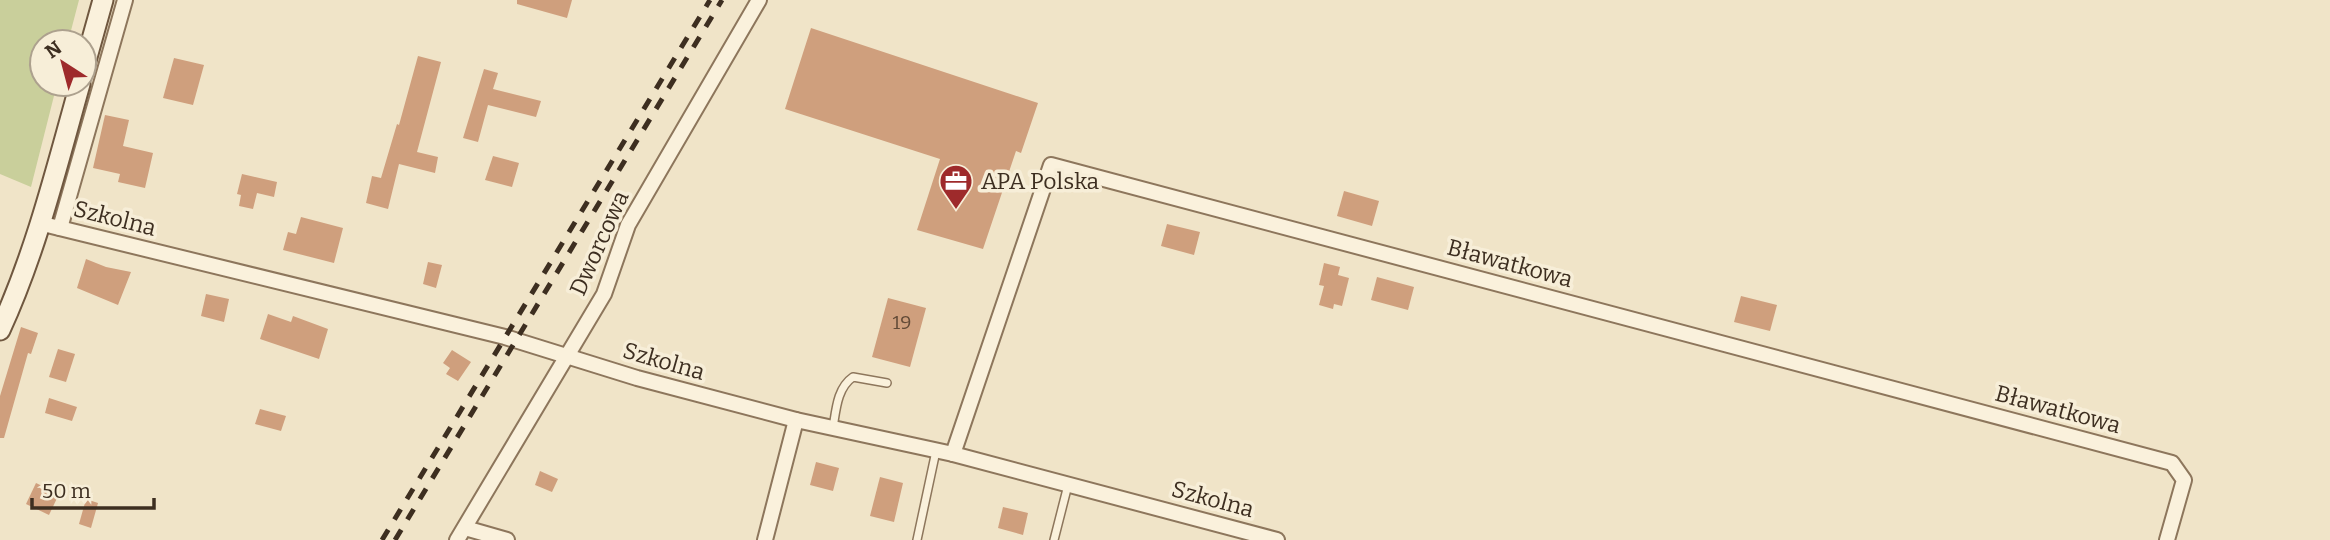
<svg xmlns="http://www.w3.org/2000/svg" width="2330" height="540" viewBox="0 0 2330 540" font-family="Bitter,serif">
<rect width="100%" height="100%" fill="#f0e4c8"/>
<polygon fill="#c9cf9b" points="0,0 79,0 68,42 42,42 42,84 57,84 31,187 0,174"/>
<g fill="#cf9f7d">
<polygon points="517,0 572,0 567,18 517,4"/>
<polygon points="811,28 1038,103 1021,153 1016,151 983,249 917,230 940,159 785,109"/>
<polygon points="418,56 441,62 417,152 438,157 435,173 399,164 388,209 366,203 372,176 381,178 397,124 399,125"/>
<polygon points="174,58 204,65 193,105 163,98"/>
<polygon points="484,69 498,73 493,89 541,101 536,117 488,105 478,142 463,138"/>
<polygon points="105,115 129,120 123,146 153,153 145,188 118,182 120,174 93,168"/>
<polygon points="493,156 519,163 512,187 485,180"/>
<polygon points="242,174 277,182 274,197 257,193 253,209 239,206 241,195 237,194"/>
<polygon points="1344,191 1379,201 1372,226 1337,216"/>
<polygon points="301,217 343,228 334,263 283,250 288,232 296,234"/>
<polygon points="1167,224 1200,232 1194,255 1161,246"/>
<polygon points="86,259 106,267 131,272 118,305 77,288"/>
<polygon points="428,262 442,265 436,288 423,284"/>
<polygon points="1324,263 1340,267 1338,275 1349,278 1342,306 1334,304 1333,309 1319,305 1324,286 1319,285"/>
<polygon points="1377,277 1414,287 1408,310 1371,300"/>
<polygon points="206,294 229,299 224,322 201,316"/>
<polygon points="1741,296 1777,305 1770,331 1734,322"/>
<polygon points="888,298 926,308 910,367 872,357"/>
<polygon points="268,314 291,322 293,316 328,329 319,359 260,339"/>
<polygon points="21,327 38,333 31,354 28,353 4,438 0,438 0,396"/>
<polygon points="58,349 75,354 66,382 49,377"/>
<polygon points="452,350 471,362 458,381 446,374 450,368 443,363"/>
<polygon points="49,398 77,407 72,421 45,413"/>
<polygon points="260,409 286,416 281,431 255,424"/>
<polygon points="816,462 839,468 833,491 810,485"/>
<polygon points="540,471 558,479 552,492 535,485"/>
<polygon points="880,477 903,483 894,522 870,516"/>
<polygon points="36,483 59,494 49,515 26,504"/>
<polygon points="86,499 98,503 91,528 79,524"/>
<polygon points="1003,507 1028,513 1023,535 998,528"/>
</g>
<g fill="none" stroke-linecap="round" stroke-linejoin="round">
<defs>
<g id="service">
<path d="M833,428C836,410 837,388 853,377L887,383"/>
<polyline points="917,540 936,451"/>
<polyline points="1054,540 1068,485"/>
</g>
<g id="minor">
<polyline points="39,223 505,337 637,378 796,420 953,454 1277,540"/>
<polyline points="60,228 125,0"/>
<polyline points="953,454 1051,165 2172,463 2184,480 2167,540"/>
<polyline points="465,528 507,540"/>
<polyline points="457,540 604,294 628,225 759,0"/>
<polyline points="765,540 796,420"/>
</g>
<g id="secondary">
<polyline points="84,68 103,0"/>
<path d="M0,330C36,252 57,166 80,84"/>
</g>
</defs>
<use href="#service" stroke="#8d765c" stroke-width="10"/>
<use href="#minor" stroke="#8d765c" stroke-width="18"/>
<use href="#secondary" stroke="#6f573f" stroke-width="23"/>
<use href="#service" stroke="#faf1dc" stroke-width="7"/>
<use href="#minor" stroke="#faf1dc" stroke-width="14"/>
<use href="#secondary" stroke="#faf1dc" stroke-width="19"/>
<g stroke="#3d2e20" stroke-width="5" stroke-dasharray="12 12" stroke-linecap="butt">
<polyline points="382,540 710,0"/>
<polyline points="395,540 722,0"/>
</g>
</g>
<defs>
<symbol id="office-pin" viewBox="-11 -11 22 30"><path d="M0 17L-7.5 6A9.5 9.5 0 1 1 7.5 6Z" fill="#9e2a2b" stroke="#f7eed8"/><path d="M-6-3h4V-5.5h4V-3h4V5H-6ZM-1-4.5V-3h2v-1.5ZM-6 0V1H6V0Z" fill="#fff"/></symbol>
</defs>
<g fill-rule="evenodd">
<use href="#office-pin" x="937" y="162" width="38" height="52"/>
</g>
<g text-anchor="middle" stroke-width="7" stroke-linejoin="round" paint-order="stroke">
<g font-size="19" fill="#624a37">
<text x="902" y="329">19</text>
</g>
<g font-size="23" fill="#3d2e20" stroke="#f7eed8" text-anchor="start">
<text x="981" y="189">APA Polska</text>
</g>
<g font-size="23" fill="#3d2e20" stroke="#f7eed8">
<text transform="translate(115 218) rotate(14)" y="8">Szkolna</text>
<text transform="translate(599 243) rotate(-66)" y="8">Dworcowa</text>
<text transform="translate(1510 263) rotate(15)" y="8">Bławatkowa</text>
<text transform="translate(664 361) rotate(16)" y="8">Szkolna</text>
<text transform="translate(2058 409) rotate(15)" y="8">Bławatkowa</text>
<text transform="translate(1213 499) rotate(15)" y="8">Szkolna</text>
</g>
</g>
<g transform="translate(63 63) rotate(324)"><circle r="33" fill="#f7eed8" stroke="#ada18e" stroke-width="2"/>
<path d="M0-5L12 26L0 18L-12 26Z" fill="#9e2a2b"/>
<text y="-10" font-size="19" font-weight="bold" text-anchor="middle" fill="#3d2e20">N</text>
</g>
<path d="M32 498v10h122v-10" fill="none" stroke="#3d2e20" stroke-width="3.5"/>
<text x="42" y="498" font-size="21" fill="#3d2e20" stroke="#f7eed8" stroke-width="5" paint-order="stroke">50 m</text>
</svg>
